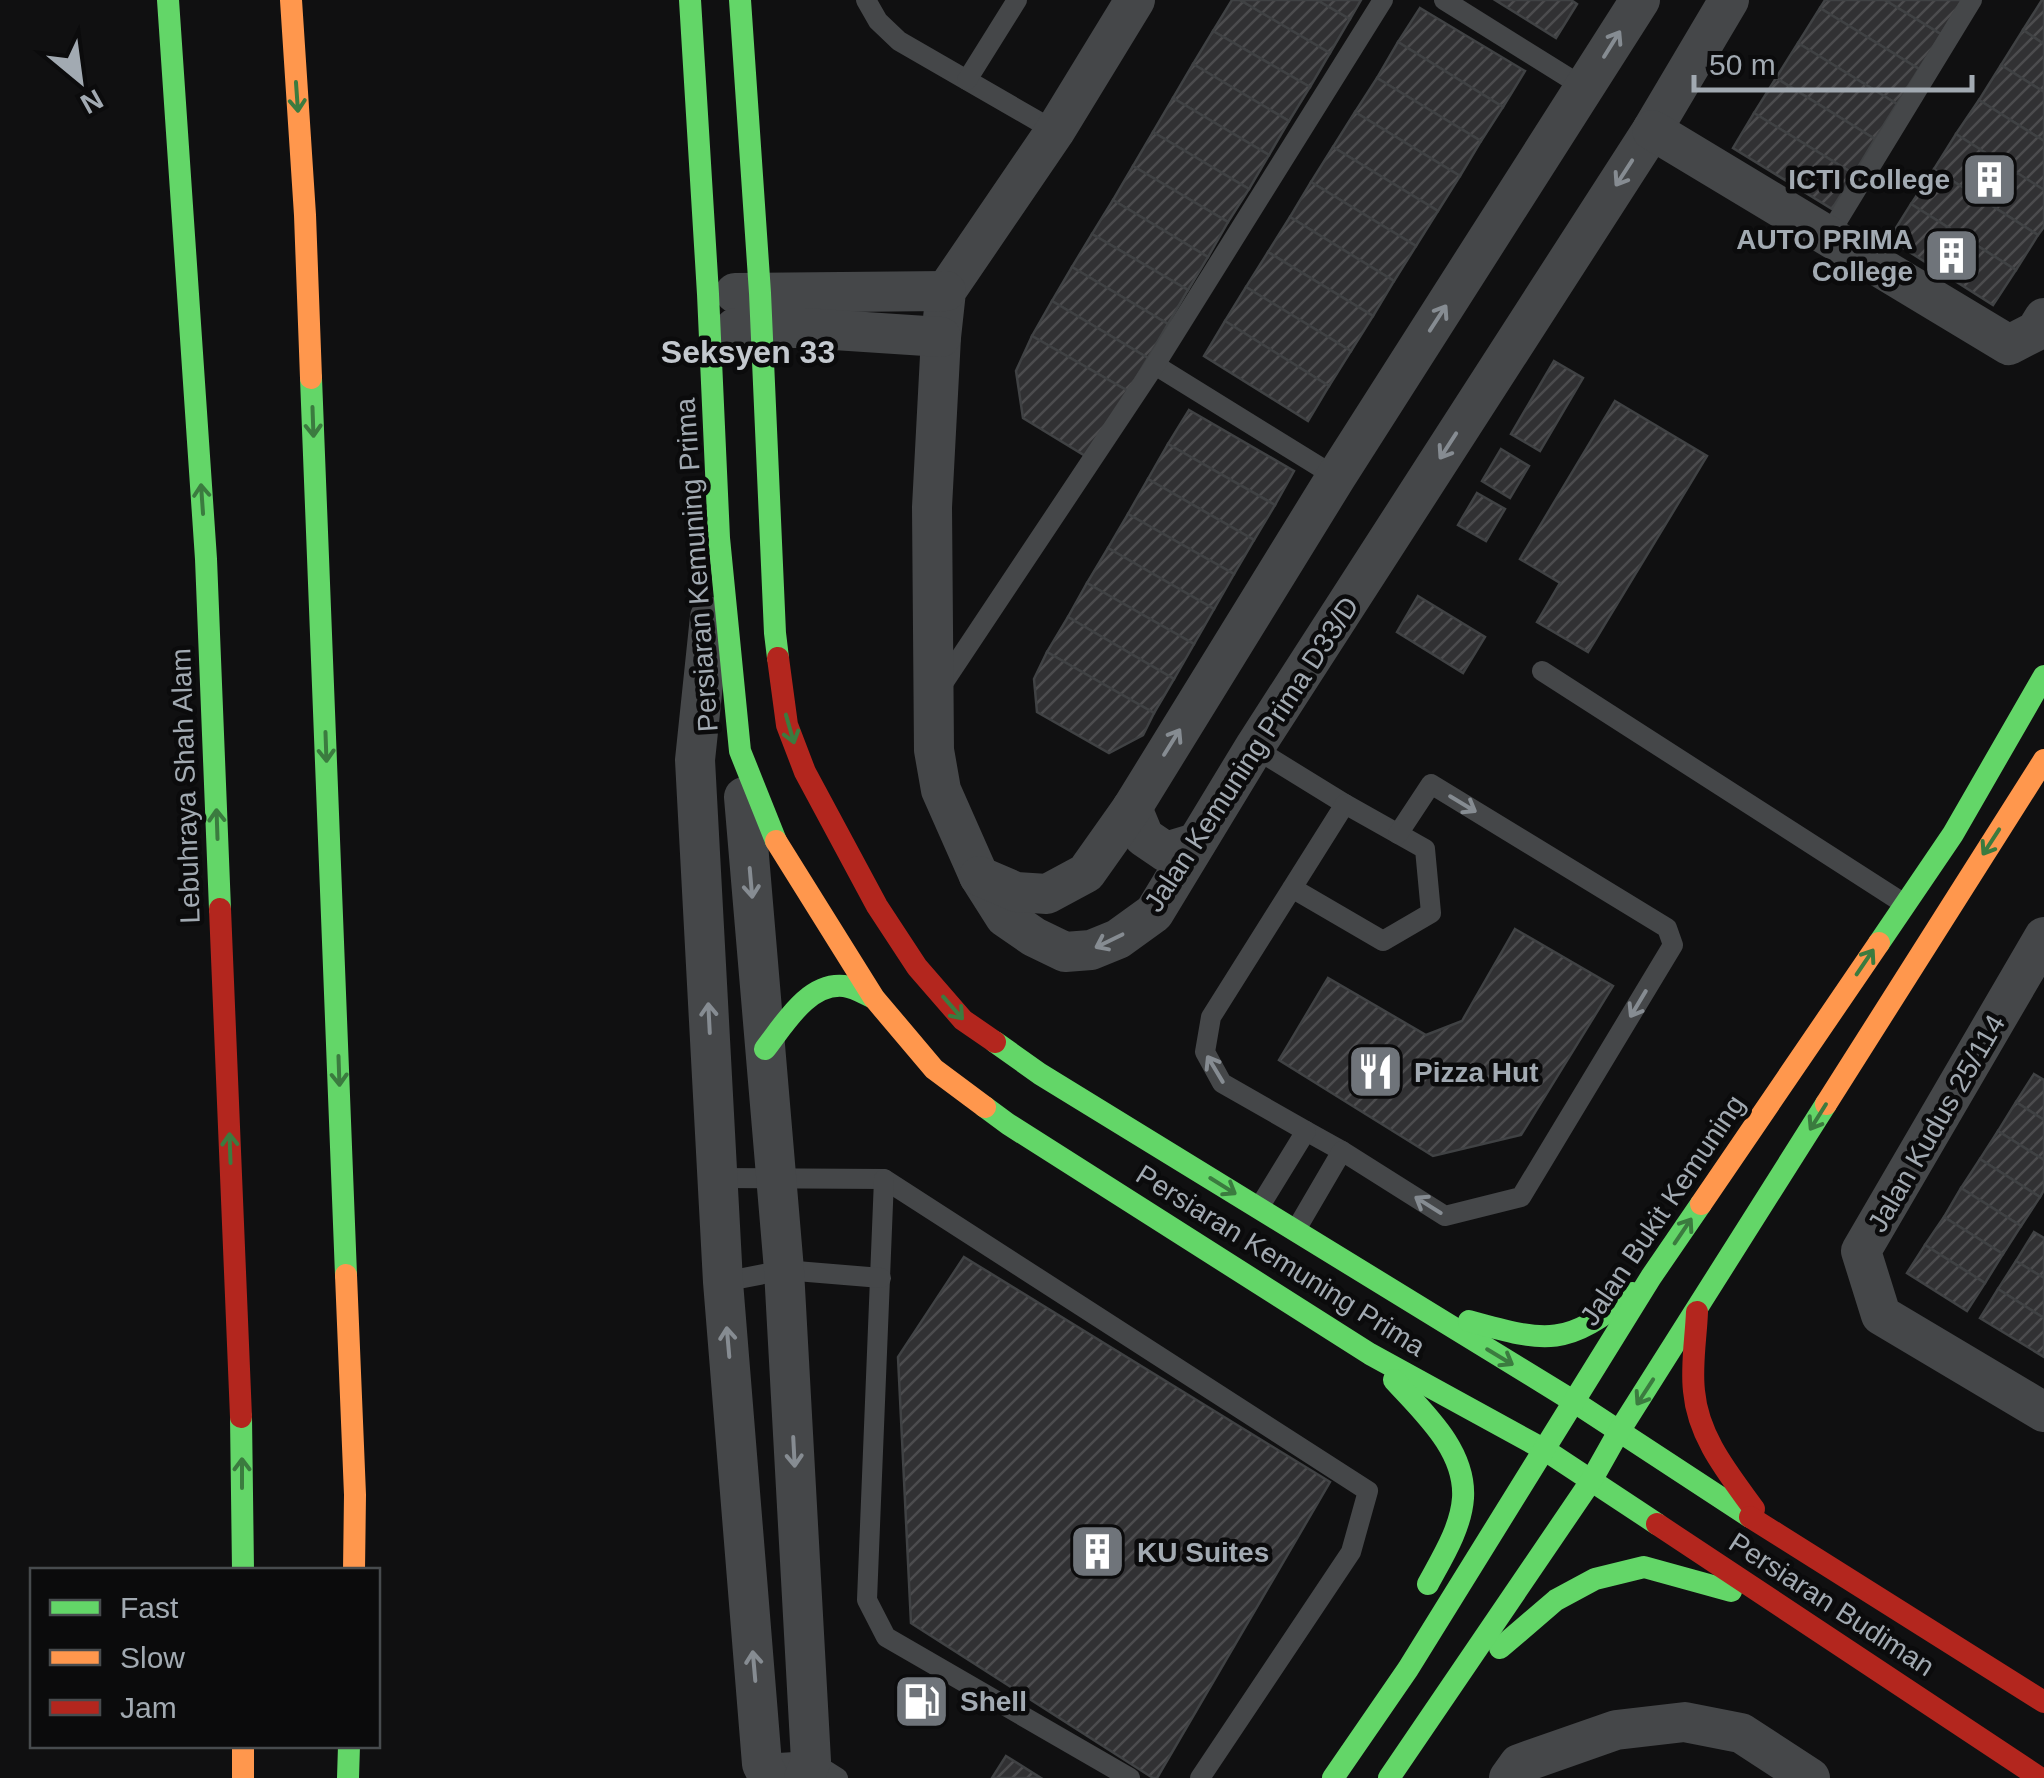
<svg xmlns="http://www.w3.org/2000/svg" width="2044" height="1778" viewBox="0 0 2044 1778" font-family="Helvetica,sans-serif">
<defs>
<pattern id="building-hatch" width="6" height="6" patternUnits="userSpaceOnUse" patternTransform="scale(2.5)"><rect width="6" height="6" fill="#313133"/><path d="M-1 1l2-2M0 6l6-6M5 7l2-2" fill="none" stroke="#4c4c4e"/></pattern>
</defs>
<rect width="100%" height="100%" fill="#101011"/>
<g fill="url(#building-hatch)" stroke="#404244" stroke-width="2.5">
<polygon points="1232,0 1240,0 1330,53 1310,87 1213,31"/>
<polygon points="1240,0 1317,0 1350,19 1330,53"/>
<polygon points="1317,0 1361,0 1350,19"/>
<polygon points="1495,0 1571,0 1577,4 1556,38"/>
<polygon points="1825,0 1885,0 1941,34 1919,69 1820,8"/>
<polygon points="1885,0 1962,0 1941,34"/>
<polygon points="2042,0 2044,0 2044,44 2023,30"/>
<polygon points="1420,8 1525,71 1503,107 1398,42"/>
<polygon points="1820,8 1919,69 1897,104 1798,43"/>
<polygon points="2023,30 2044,44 2044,92 2001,65"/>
<polygon points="1213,31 1310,87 1289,121 1193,64"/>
<polygon points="1398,42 1503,107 1481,141 1377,78"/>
<polygon points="1798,43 1897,104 1875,139 1776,78"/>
<polygon points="1193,64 1289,121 1269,155 1173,98"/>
<polygon points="2001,65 2044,92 2044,141 1979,100"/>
<polygon points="1377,78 1481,141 1460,176 1355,112"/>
<polygon points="1776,78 1875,139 1854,174 1754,113"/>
<polygon points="1173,98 1269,155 1249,189 1153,132"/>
<polygon points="1979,100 2044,141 2044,190 1956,134"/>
<polygon points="1355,112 1460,176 1438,211 1333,147"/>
<polygon points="1754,113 1854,174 1832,209 1733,148"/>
<polygon points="1153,132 1249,189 1228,222 1133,166"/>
<polygon points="1956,134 2044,190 2044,227 2038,235 1934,169"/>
<polygon points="1333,147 1438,211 1416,246 1311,182"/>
<polygon points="1133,166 1228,222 1208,257 1113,200"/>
<polygon points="1934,169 2038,235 2016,270 1911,204"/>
<polygon points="1311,182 1416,246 1394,281 1290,217"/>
<polygon points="1113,200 1208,257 1188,290 1092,234"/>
<polygon points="1911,204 2016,270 1993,305 1889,239"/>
<polygon points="1290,217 1394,281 1373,316 1268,252"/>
<polygon points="1092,234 1188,290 1168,324 1072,267"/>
<polygon points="1268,252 1373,316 1351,351 1246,287"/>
<polygon points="1072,267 1168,324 1148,358 1052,301"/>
<polygon points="1246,287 1351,351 1329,386 1225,321"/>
<polygon points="1052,301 1148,358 1128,391 1032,336"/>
<polygon points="1225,321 1329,386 1308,421 1204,356"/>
<polygon points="1032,336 1128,391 1087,457 1023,418 1016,371"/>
<polygon points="1554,361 1583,378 1540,451 1511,434"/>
<polygon points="1615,401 1707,456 1588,652 1537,622 1560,583 1520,559"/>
<polygon points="1189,410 1294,471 1275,505 1168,444"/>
<polygon points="1168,444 1275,505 1254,540 1148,479"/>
<polygon points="1501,449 1529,466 1510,498 1482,481"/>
<polygon points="1148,479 1254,540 1234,574 1128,514"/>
<polygon points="1477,493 1505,509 1486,541 1458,525"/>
<polygon points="1128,514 1234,574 1214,609 1108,548"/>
<polygon points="1108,548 1214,609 1194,644 1087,583"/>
<polygon points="1087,583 1194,644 1174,679 1068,617"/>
<polygon points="1418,596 1485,637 1463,673 1397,632"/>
<polygon points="1068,617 1174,679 1154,713 1047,652"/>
<polygon points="1047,652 1154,713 1143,735 1109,753 1037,712 1034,679"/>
<polygon points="1515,929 1613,986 1521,1135 1433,1156 1279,1060 1328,978 1426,1035 1462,1021"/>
<polygon points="2034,1074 2044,1080 2044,1120 2016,1102"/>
<polygon points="2016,1102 2044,1120 2044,1160 1998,1131"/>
<polygon points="1998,1131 2044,1160 2044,1190 2040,1197 1980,1159"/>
<polygon points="1980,1159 2040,1197 2021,1226 1961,1188"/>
<polygon points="1961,1188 2021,1226 2003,1254 1944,1217"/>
<polygon points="1944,1217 2003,1254 1985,1283 1925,1245"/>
<polygon points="2034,1232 2044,1238 2044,1278 2016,1261"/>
<polygon points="1925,1245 1985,1283 1967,1311 1907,1273"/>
<polygon points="964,1257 1330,1482 1157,1778 1153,1778 911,1623 898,1357"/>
<polygon points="2016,1261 2044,1278 2044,1318 1998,1289"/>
<polygon points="1998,1289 2044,1318 2044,1357 1980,1318"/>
<polygon points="1006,1756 1041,1778 992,1778"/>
</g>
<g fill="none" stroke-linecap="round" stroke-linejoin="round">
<g stroke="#454749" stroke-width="20">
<polyline points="866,0 878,21 899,41 1055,131"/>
<polyline points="1444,0 1585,88"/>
<polyline points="967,80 1017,0"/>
<polyline points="1828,236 1972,0"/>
<polyline points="1155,365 1336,477"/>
<polyline points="1542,671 1903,903"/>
<polyline points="940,688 1155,365 1383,0"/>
<polyline points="1254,748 1345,804"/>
<polyline points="1306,1131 1342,1151"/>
<polyline points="718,1178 884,1179 1368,1491 1351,1552 1200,1778"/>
<polyline points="884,1179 867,1600 886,1637 1130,1778"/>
<polyline points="1260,1206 1306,1131 1222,1083 1205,1052 1211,1017 1345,804 1425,849 1431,913 1383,941 1292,888"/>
<polyline points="1297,1228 1342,1151 1445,1216 1521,1197 1673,945 1667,928 1431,784 1398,834"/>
<polyline points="723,1282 784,1270 881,1278"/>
<polyline points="762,1764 811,1761 838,1778"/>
</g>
<g stroke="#454749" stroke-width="40">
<polyline points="1135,0 1055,131 946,291 941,337 932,507 934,750 941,790 979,876 1005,917 1034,937 1065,952 1091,950 1118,939 1154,913 1254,748 1652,130 1729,0"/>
<polyline points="1652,130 2009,345 2036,331 2044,318"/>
<polyline points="735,293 946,291"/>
<polyline points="735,328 804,328 941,337"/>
<polyline points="710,617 695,760 723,1282 762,1764 769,1778"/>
<polyline points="744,797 784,1270 811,1761 804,1778"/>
<polyline points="1132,808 1144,837 1166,852 1196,843"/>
<polyline points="979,876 1016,892 1047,894 1086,873 1132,808 1336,477 1640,0"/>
<polyline points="2044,937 1861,1251 1881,1315 2044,1412"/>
<polyline points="1509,1778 1519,1764 1616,1730 1685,1722 1741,1733 1810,1778"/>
</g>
<g stroke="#63d668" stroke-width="22">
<polyline points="168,0 206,559 220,909"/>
<polyline points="690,0 708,294 719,538 740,751 776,841"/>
<polyline points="740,0 760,293 775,633 778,658"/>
<polyline points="311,378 346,1275"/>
<polyline points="1879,943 1953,834 2044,676"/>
<polyline points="995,1042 1040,1074 1573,1401 1750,1517"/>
<path d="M765,1049C784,1025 808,982 844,986C854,987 865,994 874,998"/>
<polyline points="985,1107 1008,1124 1370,1354 1545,1450 1657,1524"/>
<path d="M1469,1321C1548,1343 1567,1347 1632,1293"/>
<path d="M1394,1380C1423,1412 1466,1450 1463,1498C1461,1528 1442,1558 1428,1584"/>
<polyline points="241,1417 243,1570"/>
<polyline points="1500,1648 1556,1600 1595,1579 1644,1567 1731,1591"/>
<polyline points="348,1778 349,1746"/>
<polyline points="1333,1778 1408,1669 1651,1277 1701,1204"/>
<polyline points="1389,1778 1591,1481 1618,1433 1826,1104"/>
</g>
<g stroke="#ff974d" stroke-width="22">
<polyline points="291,0 305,215 311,378"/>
<polyline points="776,841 874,998 934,1069 985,1107"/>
<polyline points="1826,1104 2044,760"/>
<polyline points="1701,1204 1879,943"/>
<polyline points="346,1275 355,1495 354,1570"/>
<polyline points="243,1746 243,1778"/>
</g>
<g stroke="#b3261e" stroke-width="22">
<polyline points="778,658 787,725 805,772 877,906 917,967 963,1020 995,1042"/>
<polyline points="220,909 241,1417"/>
<path d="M1697,1312C1696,1338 1691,1365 1694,1391C1698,1437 1728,1473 1754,1509"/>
<polyline points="1750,1517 2044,1702"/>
<polyline points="1657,1524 2040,1778"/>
</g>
</g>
<defs><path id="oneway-shaft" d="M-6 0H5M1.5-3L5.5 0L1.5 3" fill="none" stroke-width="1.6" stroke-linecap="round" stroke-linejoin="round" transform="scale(2.5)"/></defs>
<g stroke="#868c92">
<use href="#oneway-shaft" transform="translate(1612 44) rotate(-58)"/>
<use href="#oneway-shaft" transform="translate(1624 173) rotate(123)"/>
<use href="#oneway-shaft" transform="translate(1438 318) rotate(-57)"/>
<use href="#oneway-shaft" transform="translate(1448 446) rotate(123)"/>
<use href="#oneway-shaft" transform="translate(1172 742) rotate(-58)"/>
<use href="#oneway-shaft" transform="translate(1463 804) rotate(31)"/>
<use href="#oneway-shaft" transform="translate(751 883) rotate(85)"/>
<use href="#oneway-shaft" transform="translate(1109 941) rotate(154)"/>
<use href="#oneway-shaft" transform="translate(1638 1004) rotate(121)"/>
<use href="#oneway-shaft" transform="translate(709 1018) rotate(-93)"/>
<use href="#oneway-shaft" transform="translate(1215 1069) rotate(-121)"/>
<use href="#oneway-shaft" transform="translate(1428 1205) rotate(-148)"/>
<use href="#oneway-shaft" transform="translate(728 1342) rotate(-95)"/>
<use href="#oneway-shaft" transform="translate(794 1452) rotate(87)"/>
<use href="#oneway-shaft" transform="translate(754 1666) rotate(-95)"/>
</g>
<g stroke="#3b7b3f">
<use href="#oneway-shaft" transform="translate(297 97) rotate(86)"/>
<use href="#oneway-shaft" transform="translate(313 422) rotate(88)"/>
<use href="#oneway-shaft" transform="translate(202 499) rotate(-94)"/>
<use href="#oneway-shaft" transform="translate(790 729) rotate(74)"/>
<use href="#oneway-shaft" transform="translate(326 747) rotate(88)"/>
<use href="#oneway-shaft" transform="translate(217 824) rotate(-92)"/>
<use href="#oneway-shaft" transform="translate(1991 842) rotate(123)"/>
<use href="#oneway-shaft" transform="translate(1865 962) rotate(-56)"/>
<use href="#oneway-shaft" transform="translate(953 1008) rotate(49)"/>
<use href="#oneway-shaft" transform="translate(339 1071) rotate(88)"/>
<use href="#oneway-shaft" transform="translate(1818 1117) rotate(122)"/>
<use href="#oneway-shaft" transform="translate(230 1148) rotate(-92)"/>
<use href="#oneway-shaft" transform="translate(1223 1186) rotate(32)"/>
<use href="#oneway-shaft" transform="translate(1683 1231) rotate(-56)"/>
<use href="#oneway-shaft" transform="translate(1500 1357) rotate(31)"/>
<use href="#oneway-shaft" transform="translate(1645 1392) rotate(123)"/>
<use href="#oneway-shaft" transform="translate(242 1473) rotate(-90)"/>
</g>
<defs>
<symbol id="building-square" viewBox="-11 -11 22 22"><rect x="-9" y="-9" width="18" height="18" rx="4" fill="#6f747a" stroke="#0b0b0c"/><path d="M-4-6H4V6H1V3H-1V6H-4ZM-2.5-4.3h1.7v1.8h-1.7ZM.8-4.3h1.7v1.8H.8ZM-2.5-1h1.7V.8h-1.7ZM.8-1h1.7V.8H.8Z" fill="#fff"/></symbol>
<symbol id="restaurant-square" viewBox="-11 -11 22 22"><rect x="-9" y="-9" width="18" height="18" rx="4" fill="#6f747a" stroke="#0b0b0c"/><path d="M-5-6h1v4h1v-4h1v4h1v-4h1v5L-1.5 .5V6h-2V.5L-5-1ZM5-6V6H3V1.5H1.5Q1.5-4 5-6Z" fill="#fff"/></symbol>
<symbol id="fuel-square" viewBox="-11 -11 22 22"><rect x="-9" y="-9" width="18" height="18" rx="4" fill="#6f747a" stroke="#0b0b0c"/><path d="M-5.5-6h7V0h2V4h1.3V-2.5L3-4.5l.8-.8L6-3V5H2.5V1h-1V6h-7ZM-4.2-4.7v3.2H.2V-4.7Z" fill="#fff"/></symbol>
</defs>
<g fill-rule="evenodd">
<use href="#building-square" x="1958" y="148" width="63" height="63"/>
<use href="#building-square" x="1920" y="224" width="63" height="63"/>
<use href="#restaurant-square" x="1344" y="1040" width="63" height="63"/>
<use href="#building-square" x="1066" y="1520" width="63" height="63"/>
<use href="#fuel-square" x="890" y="1670" width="63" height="63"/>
</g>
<g text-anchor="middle" stroke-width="9" stroke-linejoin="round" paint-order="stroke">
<g font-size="28" font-weight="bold" fill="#a2aab2" stroke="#0b0b0c" text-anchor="start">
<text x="1950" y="189" text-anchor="end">ICTI College</text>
<text x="1913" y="249" text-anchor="end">AUTO PRIMA<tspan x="1913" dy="32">College</tspan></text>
<text x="1414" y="1082">Pizza Hut</text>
<text x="1137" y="1562">KU Suites</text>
<text x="960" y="1711">Shell</text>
</g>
<g font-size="28" fill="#a2aab2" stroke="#0b0b0c">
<text transform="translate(696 565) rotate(-94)" y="10">Persiaran Kemuning Prima</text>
<text transform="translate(1251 754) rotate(-57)" y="10">Jalan Kemuning Prima D33/D</text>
<text transform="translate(185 786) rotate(-92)" y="10">Lebuhraya Shah Alam</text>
<text transform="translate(1936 1123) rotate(-60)" y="10">Jalan Kudus 25/114</text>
<text transform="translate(1662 1210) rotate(-56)" y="10">Jalan Bukit Kemuning</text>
<text transform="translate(1281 1260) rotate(32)" y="10">Persiaran Kemuning Prima</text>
<text transform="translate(1832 1604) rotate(33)" y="10">Persiaran Budiman</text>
</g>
<g font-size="32" font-weight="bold" fill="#c3c8ce" stroke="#0b0b0c">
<text x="748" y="363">Seksyen 33</text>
</g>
</g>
<rect x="30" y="1568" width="350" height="180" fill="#0b0b0c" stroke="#474b4e" stroke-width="2.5"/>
<rect x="50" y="1600" width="50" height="15" fill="#63d668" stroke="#474b4e" stroke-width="2.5"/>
<text x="120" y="1618" font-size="30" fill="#a2aab2">Fast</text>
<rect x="50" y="1650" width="50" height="15" fill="#ff974d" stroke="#474b4e" stroke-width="2.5"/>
<text x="120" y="1668" font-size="30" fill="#a2aab2">Slow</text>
<rect x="50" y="1700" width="50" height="15" fill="#b3261e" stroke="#474b4e" stroke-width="2.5"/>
<text x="120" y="1718" font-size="30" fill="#a2aab2">Jam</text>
<g transform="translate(80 80) rotate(151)" stroke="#0b0b0c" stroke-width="8" paint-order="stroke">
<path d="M0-8L18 38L0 25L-18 38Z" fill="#a2aab2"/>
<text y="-15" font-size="28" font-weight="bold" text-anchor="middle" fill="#a2aab2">N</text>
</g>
<path d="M1694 75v15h278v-15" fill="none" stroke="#a2aab2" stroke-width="5"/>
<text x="1709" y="75" font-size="30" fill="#a2aab2" stroke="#0b0b0c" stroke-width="8" paint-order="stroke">50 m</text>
</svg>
